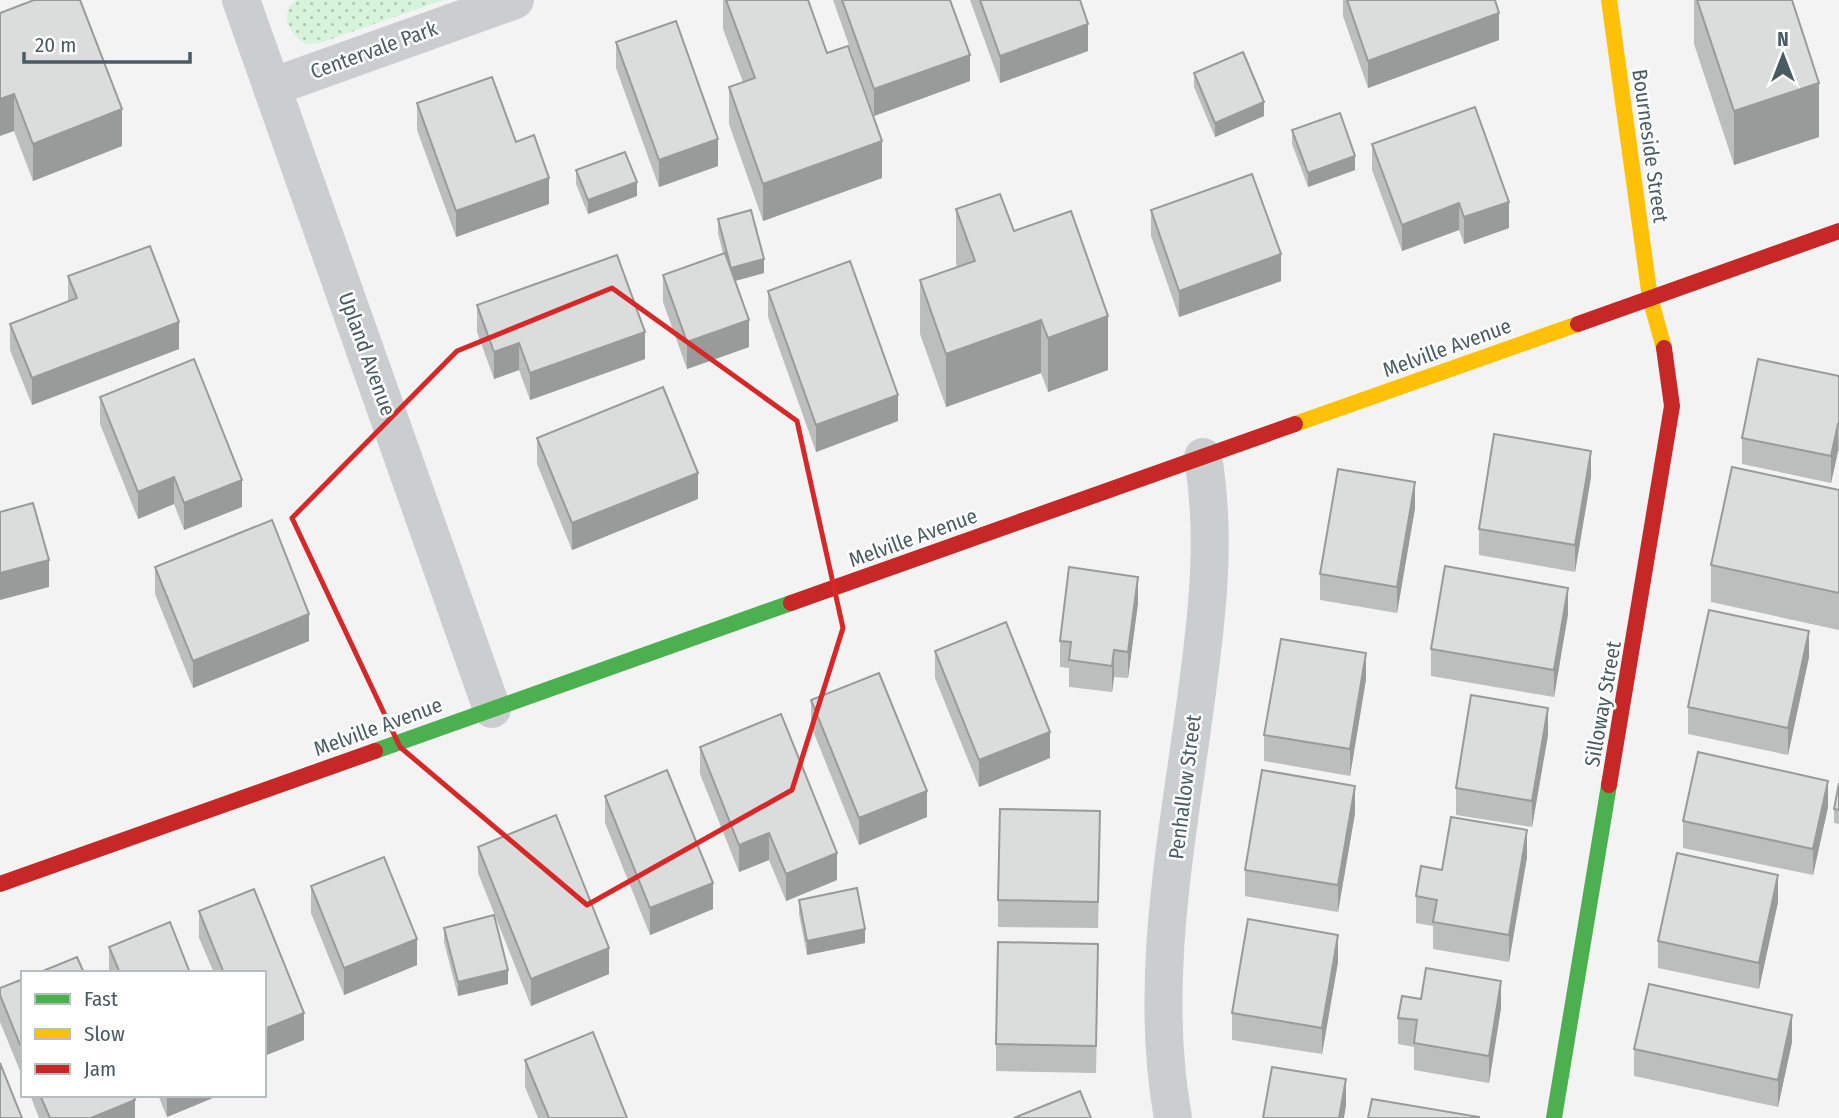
<svg xmlns="http://www.w3.org/2000/svg" width="1839" height="1118" viewBox="0 0 1839 1118" font-family="'Fira Sans Condensed',sans-serif">
<defs>
<pattern id="grass-dots" width="8" height="8" patternUnits="userSpaceOnUse" patternTransform="scale(1.75)"><rect width="8" height="8" fill="#d7f3db"/><path d="M2 2h.1M6 6h.1" fill="none" stroke="#b0c8b5" stroke-width="1.8" stroke-linecap="round"/></pattern>
</defs>
<rect width="100%" height="100%" fill="#f4f3f3"/>
<path fill="url(#grass-dots)" d="M297,0H443L320,43L306,44C290,36 277,12 297,0Z"/>
<g fill="none" stroke-linecap="round" stroke-linejoin="round">
<g stroke="#cacecf" stroke-width="38">
<polyline points="241,0 492,709"/>
<polyline points="272,87 515,0"/>
<path d="M1173,1118C1147,975 1180,827 1198,684C1208,607 1216,534 1203,457"/>
</g>
<g stroke="#4caf50" stroke-width="16">
<polyline points="375,751 791,603"/>
<polyline points="1554,1118 1609,785"/>
</g>
<g stroke="#ffc107" stroke-width="16">
<polyline points="1609,0 1650,298 1664,348"/>
<polyline points="1295,424 1578,324"/>
</g>
<g stroke="#c62828" stroke-width="16">
<polyline points="1578,324 1839,231"/>
<polyline points="791,603 1295,424"/>
<polyline points="1609,785 1672,406 1664,348"/>
<polyline points="0,884 375,751"/>
</g>
</g>
<g fill="#bcbdbd">
<polygon points="723,0 808,0 827,53 882,178 763,221 729,124 729,87 743,82 723,29"/>
<polygon points="833,0 950,0 970,81 874,116"/>
<polygon points="970,0 1080,0 1088,51 1000,83"/>
<polygon points="1343,0 1495,0 1499,40 1368,88 1343,16"/>
<polygon points="1694,0 1792,0 1819,137 1734,165 1694,44"/>
<polygon points="0,13 122,146 33,181 14,131"/>
<polygon points="616,42 718,166 659,187 616,68"/>
<polygon points="1194,73 1264,116 1215,137 1194,87"/>
<polygon points="417,103 516,142 549,204 456,237 417,130"/>
<polygon points="1292,130 1355,170 1308,187 1292,144"/>
<polygon points="1372,144 1509,228 1464,244 1459,230 1402,251 1372,170"/>
<polygon points="576,170 637,196 588,214 576,184"/>
<polygon points="956,209 1014,231 1108,370 1048,392 1041,373 946,407 920,334 920,280 957,267 956,263"/>
<polygon points="1151,210 1281,281 1179,317 1151,236"/>
<polygon points="718,219 764,273 735,281 749,347 687,369 663,302 663,275 723,254 718,233"/>
<polygon points="68,276 179,349 32,405 10,350 10,324 68,301"/>
<polygon points="768,291 898,421 816,452 768,317"/>
<polygon points="477,305 645,359 530,400 519,370 494,379 477,332"/>
<polygon points="1839,376 1839,451 1838,451 1831,483 1742,464 1742,438"/>
<polygon points="100,397 242,507 184,530 174,504 138,519 100,424"/>
<polygon points="537,438 698,499 572,550 537,464"/>
<polygon points="1591,477 1575,572 1479,555 1479,529"/>
<polygon points="1839,490 1839,630 1711,602 1711,565"/>
<polygon points="1415,508 1397,613 1320,600 1320,574"/>
<polygon points="155,567 309,641 193,688 155,594"/>
<polygon points="1138,603 1128,678 1114,677 1112,692 1069,687 1069,668 1060,667 1060,641"/>
<polygon points="1568,614 1554,697 1431,676 1431,649"/>
<polygon points="935,651 1050,758 979,787 935,678"/>
<polygon points="1809,657 1788,755 1688,734 1688,707"/>
<polygon points="1366,679 1350,776 1264,761 1264,735"/>
<polygon points="811,700 927,817 859,845 811,726"/>
<polygon points="1548,735 1532,827 1456,815 1456,788"/>
<polygon points="700,747 837,880 786,901 769,860 739,872 700,774"/>
<polygon points="1839,783 1839,824 1834,823 1834,809"/>
<polygon points="605,796 713,909 650,935 605,823"/>
<polygon points="1828,807 1813,875 1683,848 1683,821"/>
<polygon points="1355,813 1338,912 1245,896 1245,870"/>
<polygon points="1100,837 1098,928 998,927 998,900"/>
<polygon points="478,847 609,974 531,1006 478,873"/>
<polygon points="1527,857 1509,962 1433,949 1433,926 1416,923 1416,896 1442,870"/>
<polygon points="311,886 417,965 344,995 311,913"/>
<polygon points="254,889 304,1013 304,1040 264,1056 264,973 214,973 199,938 199,911"/>
<polygon points="799,900 865,943 807,955 799,914"/>
<polygon points="1778,902 1759,989 1658,968 1658,941"/>
<polygon points="444,928 508,984 458,996 444,942"/>
<polygon points="109,947 190,973 109,973"/>
<polygon points="1338,962 1322,1054 1232,1040 1232,1013"/>
<polygon points="1098,971 1096,1073 996,1071 996,1044"/>
<polygon points="23,979 23,1078 0,1022 0,988"/>
<polygon points="1421,999 1501,1008 1489,1083 1414,1070 1414,1047 1398,1044 1398,1018"/>
<polygon points="1792,1042 1778,1107 1634,1076 1634,1049"/>
<polygon points="525,1060 627,1118 538,1118 525,1087"/>
<polygon points="30,1095 133,1095 135,1118 39,1118"/>
<polygon points="158,1095 220,1095 167,1117"/>
</g>
<g fill="#999a9a">
<polygon points="1499,13 1499,40 1368,88 1368,61"/>
<polygon points="1088,24 1088,51 1000,83 1000,56"/>
<polygon points="970,55 970,81 874,116 874,89"/>
<polygon points="1819,83 1819,137 1734,165 1734,111"/>
<polygon points="14,94 14,131 0,136 0,99"/>
<polygon points="1264,102 1264,116 1215,137 1215,123"/>
<polygon points="122,109 122,146 33,181 33,144"/>
<polygon points="718,139 718,166 659,187 659,160"/>
<polygon points="882,141 882,178 763,221 763,184"/>
<polygon points="1355,156 1355,170 1308,187 1308,173"/>
<polygon points="549,178 549,204 456,237 456,211"/>
<polygon points="637,182 637,196 588,214 588,200"/>
<polygon points="1509,202 1509,228 1464,244 1464,217"/>
<polygon points="1459,203 1459,230 1402,251 1402,225"/>
<polygon points="1281,254 1281,281 1179,317 1179,291"/>
<polygon points="764,259 764,273 731,282 731,268"/>
<polygon points="1108,316 1108,370 1048,392 1048,338"/>
<polygon points="749,320 749,347 687,369 687,342"/>
<polygon points="1041,320 1041,373 946,407 946,354"/>
<polygon points="179,322 179,349 32,405 32,378"/>
<polygon points="645,332 645,359 530,400 530,373"/>
<polygon points="519,343 519,370 494,379 494,352"/>
<polygon points="898,395 898,421 816,452 816,425"/>
<polygon points="1838,424 1838,451 1831,483 1831,456"/>
<polygon points="1591,451 1591,477 1575,572 1575,545"/>
<polygon points="698,473 698,499 572,550 572,523"/>
<polygon points="174,477 174,504 138,519 138,492"/>
<polygon points="242,480 242,507 184,530 184,503"/>
<polygon points="1415,482 1415,508 1397,613 1397,587"/>
<polygon points="49,560 49,587 0,600 0,573"/>
<polygon points="1138,577 1138,603 1128,678 1128,652"/>
<polygon points="1568,588 1568,614 1554,697 1554,670"/>
<polygon points="309,614 309,641 193,688 193,661"/>
<polygon points="1809,631 1809,657 1788,755 1788,728"/>
<polygon points="1114,650 1114,677 1112,692 1112,666"/>
<polygon points="1366,653 1366,679 1350,776 1350,749"/>
<polygon points="1548,708 1548,735 1532,827 1532,801"/>
<polygon points="1050,732 1050,758 979,787 979,760"/>
<polygon points="1828,781 1828,807 1813,875 1813,849"/>
<polygon points="1355,786 1355,813 1338,912 1338,885"/>
<polygon points="927,791 927,817 859,845 859,818"/>
<polygon points="1527,830 1527,857 1509,962 1509,935"/>
<polygon points="769,833 769,860 739,872 739,845"/>
<polygon points="837,853 837,880 786,901 786,874"/>
<polygon points="1778,875 1778,902 1759,989 1759,963"/>
<polygon points="713,883 713,909 650,935 650,908"/>
<polygon points="865,929 865,943 807,955 807,941"/>
<polygon points="1338,935 1338,962 1322,1054 1322,1028"/>
<polygon points="417,939 417,965 344,995 344,968"/>
<polygon points="609,948 609,974 531,1006 531,979"/>
<polygon points="508,970 508,984 458,996 458,982"/>
<polygon points="1501,981 1501,1008 1489,1083 1489,1056"/>
<polygon points="304,1013 304,1040 264,1056 264,1029"/>
<polygon points="1792,1015 1792,1042 1778,1107 1778,1080"/>
<polygon points="1346,1079 1346,1106 1344,1118 1339,1118"/>
<polygon points="167,1095 220,1095 167,1117"/>
<polygon points="135,1100 135,1118 91,1118"/>
</g>
<g fill="#dbdcdc" stroke="#999a9a" stroke-width="2">
<polygon points="34,0 80,0 122,109 33,144 14,94 0,99 0,13"/>
<polygon points="726,0 808,0 827,53 848,46 882,141 763,184 729,87 755,78"/>
<polygon points="842,0 950,0 970,55 874,89"/>
<polygon points="980,0 1080,0 1088,24 1000,56"/>
<polygon points="1347,0 1495,0 1499,13 1368,61"/>
<polygon points="1697,0 1792,0 1819,83 1734,111"/>
<polygon points="676,21 718,139 659,160 616,42"/>
<polygon points="1243,52 1264,102 1215,123 1194,73"/>
<polygon points="492,77 516,142 534,135 549,178 456,211 417,103"/>
<polygon points="1475,107 1509,202 1464,217 1459,203 1402,225 1372,144"/>
<polygon points="1340,113 1355,156 1308,173 1292,130"/>
<polygon points="625,152 637,182 588,200 576,170"/>
<polygon points="1252,174 1281,254 1179,291 1151,210"/>
<polygon points="1000,194 1014,231 1071,211 1108,316 1048,338 1041,320 946,354 920,280 975,261 956,209"/>
<polygon points="751,210 764,259 731,268 718,219"/>
<polygon points="150,246 179,322 32,378 10,324 77,298 68,276"/>
<polygon points="725,253 749,320 687,342 663,275"/>
<polygon points="617,255 645,332 530,373 519,343 494,352 477,305"/>
<polygon points="850,261 898,395 816,425 768,291"/>
<polygon points="194,359 242,480 184,503 174,477 138,492 100,397"/>
<polygon points="1758,359 1839,376 1839,424 1838,424 1831,456 1742,438"/>
<polygon points="663,387 698,473 572,523 537,438"/>
<polygon points="1494,434 1591,451 1575,545 1479,529"/>
<polygon points="1732,467 1839,490 1839,593 1711,565"/>
<polygon points="1338,469 1415,482 1397,587 1320,574"/>
<polygon points="33,503 49,560 0,573 0,512"/>
<polygon points="272,520 309,614 193,661 155,567"/>
<polygon points="1445,566 1568,588 1554,670 1431,649"/>
<polygon points="1069,567 1138,577 1128,652 1114,650 1112,666 1069,660 1071,642 1060,641"/>
<polygon points="1709,610 1809,631 1788,728 1688,707"/>
<polygon points="1006,622 1050,732 979,760 935,651"/>
<polygon points="1281,639 1366,653 1350,749 1264,735"/>
<polygon points="879,673 927,791 859,818 811,700"/>
<polygon points="1471,695 1548,708 1532,801 1456,788"/>
<polygon points="781,714 837,853 786,874 769,833 739,845 700,747"/>
<polygon points="1698,752 1828,781 1813,849 1683,821"/>
<polygon points="667,770 713,883 650,908 605,796"/>
<polygon points="1262,770 1355,786 1338,885 1245,870"/>
<polygon points="1839,783 1839,810 1834,809"/>
<polygon points="1000,809 1100,811 1098,902 998,900"/>
<polygon points="556,815 609,948 531,979 478,847"/>
<polygon points="1451,817 1527,830 1509,935 1433,922 1437,900 1416,896 1421,866 1442,870"/>
<polygon points="1677,853 1778,875 1759,963 1658,941"/>
<polygon points="384,857 417,939 344,968 311,886"/>
<polygon points="857,888 865,929 807,941 799,900"/>
<polygon points="254,889 304,1013 264,1029 264,973 224,973 199,911"/>
<polygon points="494,915 508,970 458,982 444,928"/>
<polygon points="1248,919 1338,935 1322,1028 1232,1013"/>
<polygon points="170,922 190,973 120,973 109,947"/>
<polygon points="998,942 1098,944 1096,1046 996,1044"/>
<polygon points="77,957 84,973 38,973"/>
<polygon points="1426,968 1501,981 1489,1056 1414,1043 1417,1020 1398,1018 1402,996 1421,999"/>
<polygon points="23,979 23,1052 0,995 0,988"/>
<polygon points="1649,984 1792,1015 1778,1080 1634,1049"/>
<polygon points="593,1032 627,1118 549,1118 525,1060"/>
<polygon points="0,1063 22,1118 0,1118"/>
<polygon points="1272,1067 1346,1079 1339,1118 1263,1118"/>
<polygon points="1080,1091 1091,1118 1014,1118"/>
<polygon points="40,1095 133,1095 135,1100 91,1118 50,1118"/>
<polygon points="1372,1099 1479,1117 1479,1118 1368,1118"/>
</g>
<path fill="none" stroke="#d62828" stroke-width="5" stroke-linejoin="round" d="M612,288L797,421L843,628L792,790L587,905L400,747L292,518L457,351Z"/>
<g text-anchor="middle" stroke-width="5" stroke-linejoin="round" paint-order="stroke">
<g font-size="21" fill="#495c62" stroke="#fff">
<text transform="translate(374 50) rotate(-20)" y="7">Centervale Park</text>
<text transform="translate(1650 146) rotate(82)" y="7">Bourneside Street</text>
<text transform="translate(1447 348) rotate(-20)" y="7">Melville Avenue</text>
<text transform="translate(367 354) rotate(70)" y="7">Upland Avenue</text>
<text transform="translate(913 538) rotate(-20)" y="7">Melville Avenue</text>
<text transform="translate(1603 704) rotate(-80)" y="7">Silloway Street</text>
<text transform="translate(378 727) rotate(-20)" y="7">Melville Avenue</text>
<text transform="translate(1185 787) rotate(-83)" y="7">Penhallow Street</text>
</g>
</g>
<rect x="21" y="971" width="245" height="126" fill="#ffffff" stroke="#b6bec0" stroke-width="2"/>
<rect x="35" y="994" width="35" height="10" fill="#4caf50" stroke="#b6bec0" stroke-width="2"/>
<text x="84" y="1006" font-size="21" fill="#495c62">Fast</text>
<rect x="35" y="1029" width="35" height="10" fill="#ffc107" stroke="#b6bec0" stroke-width="2"/>
<text x="84" y="1041" font-size="21" fill="#495c62">Slow</text>
<rect x="35" y="1064" width="35" height="10" fill="#c62828" stroke="#b6bec0" stroke-width="2"/>
<text x="84" y="1076" font-size="21" fill="#495c62">Jam</text>
<g transform="translate(1783 56)" stroke="#ffffff" stroke-width="5" paint-order="stroke">
<path d="M0-5L12 26L0 18L-12 26Z" fill="#495c62"/>
<text y="-10" font-size="19" font-weight="bold" text-anchor="middle" fill="#495c62">N</text>
</g>
<path d="M24 52v10h166v-10" fill="none" stroke="#495c62" stroke-width="3.5"/>
<text x="35" y="52" font-size="21" fill="#495c62" stroke="#ffffff" stroke-width="5" paint-order="stroke">20 m</text>
</svg>
